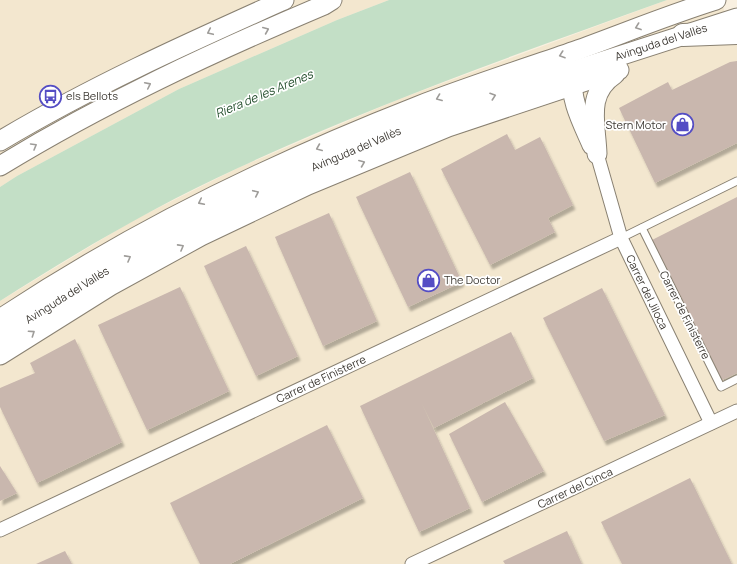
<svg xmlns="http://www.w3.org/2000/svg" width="737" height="564" viewBox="0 0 737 564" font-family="Manrope,sans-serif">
<defs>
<filter id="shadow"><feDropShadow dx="2.5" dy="4.5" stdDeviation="1" flood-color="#0004"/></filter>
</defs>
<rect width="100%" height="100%" fill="#f9f0e0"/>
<g fill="#f3e7cf">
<polygon points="0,0 389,0 337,20 179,89 17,176 0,187"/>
<polygon points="667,0 721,0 733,39 737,39 737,564 0,564 0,301 132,221 238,168 397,100"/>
</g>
<path fill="#c3dfc6" d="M389,0H667C523,52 377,103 238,168C155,206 77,252 0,301V187L17,176L179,89L337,20Z"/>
<g fill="#c9b7ae" filter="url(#shadow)">
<polygon points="737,61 737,143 655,183 619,108 668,82 672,90 730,62"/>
<polygon points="507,134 515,150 540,137 573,205 548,218 555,232 490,265 441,169"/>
<polygon points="410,172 462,282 408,307 356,197"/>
<polygon points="737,197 737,373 722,380 652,240"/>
<polygon points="329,213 377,321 323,346 275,237"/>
<polygon points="246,246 298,356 256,376 204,266"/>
<polygon points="180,287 229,391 147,430 98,325"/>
<polygon points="602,288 665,415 604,441 543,318"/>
<polygon points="511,332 533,378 434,428 421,402 470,508 419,532 360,406"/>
<polygon points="75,339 122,442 37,483 0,407 0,388 35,373 30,363"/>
<polygon points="505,402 544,471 482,502 449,434"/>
<polygon points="327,425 363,498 230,564 200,564 170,503"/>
<polygon points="0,466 17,493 0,501"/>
<polygon points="690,478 732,564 622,564 601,522"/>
<polygon points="567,531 582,564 505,564 503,561"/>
<polygon points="65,551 72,564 36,564"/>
</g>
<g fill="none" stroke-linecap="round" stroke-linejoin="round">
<defs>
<g id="lane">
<polyline points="642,228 721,387 737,379"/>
<polyline points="621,238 737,181"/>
</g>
<g id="street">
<polyline points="597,154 621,238 711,423"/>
<polyline points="0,530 621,238"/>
<polyline points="412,564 737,411"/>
</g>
<g id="secondary">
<path d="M573,75C569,99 583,124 592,145"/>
<path d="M0,141C92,86 186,44 284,0"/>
<path d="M597,154C596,123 585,94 615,74"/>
<path d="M0,166C103,103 213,52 324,5L332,0"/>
<path d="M0,319C131,232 272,163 418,106C470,86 523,69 575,51C622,34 668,15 716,0"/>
<polyline points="0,338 96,276 153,244 302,172 448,111 737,18"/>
<polyline points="0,355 110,286 201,236 308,185 448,127 619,70"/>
</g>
<polyline id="highway" points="683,35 737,33"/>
</defs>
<use href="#lane" stroke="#898172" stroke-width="9"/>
<use href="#street" stroke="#898172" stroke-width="15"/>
<use href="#secondary" stroke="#898172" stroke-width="21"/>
<use href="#highway" stroke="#898172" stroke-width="24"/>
<use href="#lane" stroke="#fff" stroke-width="7"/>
<use href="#street" stroke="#fff" stroke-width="13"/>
<use href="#secondary" stroke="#fff" stroke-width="19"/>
<use href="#highway" stroke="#fff" stroke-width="22"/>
</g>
<defs><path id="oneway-chevron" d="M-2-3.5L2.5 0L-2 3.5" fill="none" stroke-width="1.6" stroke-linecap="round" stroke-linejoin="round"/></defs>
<g stroke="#9e9c99">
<use href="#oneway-chevron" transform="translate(638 27) rotate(160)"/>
<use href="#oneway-chevron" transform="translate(266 30) rotate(-23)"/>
<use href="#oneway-chevron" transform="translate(210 32) rotate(155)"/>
<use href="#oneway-chevron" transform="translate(562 55) rotate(161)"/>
<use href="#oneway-chevron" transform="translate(148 85) rotate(-26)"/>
<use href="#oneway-chevron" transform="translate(493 96) rotate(-19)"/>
<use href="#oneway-chevron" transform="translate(439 98) rotate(159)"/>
<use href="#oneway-chevron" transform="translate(34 146) rotate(-30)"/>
<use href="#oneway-chevron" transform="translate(319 148) rotate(157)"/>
<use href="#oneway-chevron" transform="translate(362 163) rotate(-22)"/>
<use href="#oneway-chevron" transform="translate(256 193) rotate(-25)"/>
<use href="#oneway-chevron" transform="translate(201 202) rotate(154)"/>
<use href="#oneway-chevron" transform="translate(181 247) rotate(-29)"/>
<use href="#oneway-chevron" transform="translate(128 258) rotate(-29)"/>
<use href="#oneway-chevron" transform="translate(32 333) rotate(-34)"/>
</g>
<defs>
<symbol id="bus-ring" viewBox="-11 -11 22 22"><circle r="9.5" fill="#fff" stroke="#544dc4" stroke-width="1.5"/><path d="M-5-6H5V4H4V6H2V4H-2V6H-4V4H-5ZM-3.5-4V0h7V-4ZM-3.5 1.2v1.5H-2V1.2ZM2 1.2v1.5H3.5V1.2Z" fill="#544dc4"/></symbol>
<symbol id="shop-ring" viewBox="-11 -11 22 22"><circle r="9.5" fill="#fff" stroke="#544dc4" stroke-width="1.5"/><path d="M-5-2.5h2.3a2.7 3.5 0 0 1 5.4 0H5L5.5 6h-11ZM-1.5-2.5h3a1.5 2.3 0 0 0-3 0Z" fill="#544dc4"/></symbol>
</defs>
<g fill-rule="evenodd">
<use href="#bus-ring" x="38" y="84" width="25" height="25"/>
<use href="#shop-ring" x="670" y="112" width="25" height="25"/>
<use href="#shop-ring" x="416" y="268" width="25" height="25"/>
</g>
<g text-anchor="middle" stroke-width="3.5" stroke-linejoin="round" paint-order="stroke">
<g font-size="11" fill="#3d3933" stroke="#fff">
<text transform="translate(661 42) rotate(-18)" y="4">Avinguda del Vallès</text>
<text transform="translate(356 149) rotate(-23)" y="4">Avinguda del Vallès</text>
<text transform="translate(647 292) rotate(64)" y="4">Carrer del Jiloca</text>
<text transform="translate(67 295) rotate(-32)" y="4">Avinguda del Vallès</text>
<text transform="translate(685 315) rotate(63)" y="4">Carrer de Finisterre</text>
<text transform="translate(321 379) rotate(-25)" y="4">Carrer de Finisterre</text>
<text transform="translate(575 488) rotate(-25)" y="4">Carrer del Cinca</text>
</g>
<g font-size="11" fill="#3d3933" stroke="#fff" text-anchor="start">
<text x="66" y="100">els Bellots</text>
<text x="666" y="129" text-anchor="end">Stern Motor</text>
<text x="444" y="284">The Doctor</text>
</g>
<g font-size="12" font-style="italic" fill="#234e2c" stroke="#fff">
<text transform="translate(264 94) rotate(-23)" y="4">Riera de les Arenes</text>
</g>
</g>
</svg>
